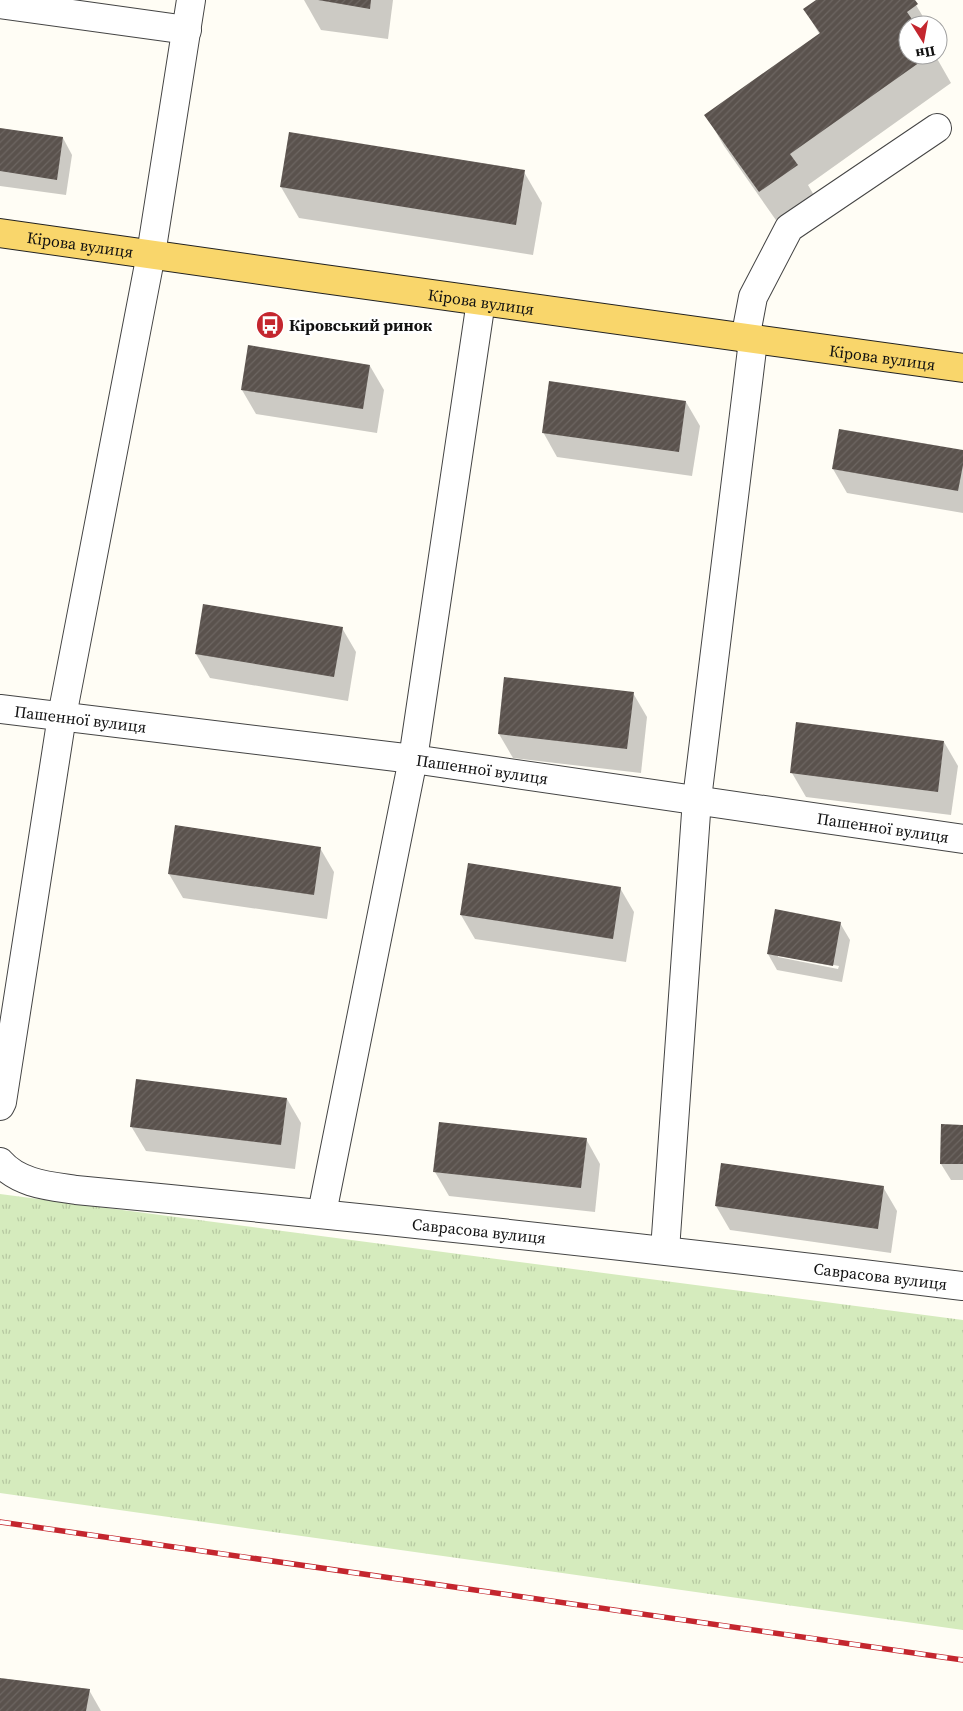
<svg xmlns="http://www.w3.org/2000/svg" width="963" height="1711" viewBox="0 0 963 1711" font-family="'Source Serif 4',serif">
<defs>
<pattern id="grass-tufts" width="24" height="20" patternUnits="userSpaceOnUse" patternTransform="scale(1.25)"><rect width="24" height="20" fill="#d5ebbd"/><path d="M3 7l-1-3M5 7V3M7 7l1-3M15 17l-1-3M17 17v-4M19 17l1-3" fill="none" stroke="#b6c8a1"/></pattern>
<pattern id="building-hatch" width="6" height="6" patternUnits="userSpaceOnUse" patternTransform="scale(1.25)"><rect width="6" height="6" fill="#5a524d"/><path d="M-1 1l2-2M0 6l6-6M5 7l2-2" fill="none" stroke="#6d6662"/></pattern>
</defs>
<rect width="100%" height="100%" fill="#fffdf5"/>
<polygon fill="url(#grass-tufts)" points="0,1194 963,1320 963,1630 0,1493"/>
<g fill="#0003" fill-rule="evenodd">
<polygon points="304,0 393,0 388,39 321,30"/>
<polygon points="819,0 913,0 928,25 908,25 908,55 935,55 951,83 808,185 815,197 778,223 724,146 706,115 820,35 805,10"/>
<polygon points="0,129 63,138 72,155 66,195 0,186"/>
<polygon points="524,172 542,203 533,255 299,218 281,187"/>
<polygon points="370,366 384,390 377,433 256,414 242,390"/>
<polygon points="686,402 700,426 692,476 557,457 543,432"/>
<polygon points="963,451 963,513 847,493 833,469"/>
<polygon points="342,628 356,652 348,701 210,678 196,654"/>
<polygon points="633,693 647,717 641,773 513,758 499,734"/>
<polygon points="944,742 958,766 951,815 806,797 792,773"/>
<polygon points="320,848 334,872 327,919 183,898 169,874"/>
<polygon points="620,888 634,912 626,962 475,939 461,915"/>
<path d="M840,923L850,940L842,982L777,970L768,954ZM778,955L839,966L838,969L778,957Z"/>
<polygon points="287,1099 301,1123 295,1169 146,1151 131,1126"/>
<polygon points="963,1127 963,1180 951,1180 941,1164"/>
<polygon points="586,1139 600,1164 595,1212 449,1196 435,1172"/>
<polygon points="883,1187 897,1211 891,1253 730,1230 716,1206"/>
<polygon points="0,1679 89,1690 101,1711 0,1711"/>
</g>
<g fill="url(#building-hatch)">
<polygon points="318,0 371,0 370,9"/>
<polygon points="816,0 915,0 918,4 907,12 916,25 908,25 908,55 930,55 790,154 798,165 759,192 704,115 820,33 803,9"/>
<polygon points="0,128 63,137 57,180 0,171"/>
<polygon points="289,132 525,170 516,225 280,187"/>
<polygon points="248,345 370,365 363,409 241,390"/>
<polygon points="549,381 686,401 679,452 542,433"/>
<polygon points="839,429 963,450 963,465 958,491 832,469"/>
<polygon points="203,604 343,627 334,677 195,654"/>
<polygon points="504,677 634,692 627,749 498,734"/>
<polygon points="796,722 944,741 938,792 790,773"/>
<polygon points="175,825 321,847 314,895 168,874"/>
<polygon points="468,863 621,887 613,939 460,915"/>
<polygon points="775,909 841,922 833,966 767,954"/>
<polygon points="136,1079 287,1098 281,1145 130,1127"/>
<polygon points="439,1122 587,1138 581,1188 433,1172"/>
<polygon points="941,1124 963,1125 963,1164 940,1164"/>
<polygon points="721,1163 884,1186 878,1229 715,1206"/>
<polygon points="0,1678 90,1689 86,1711 0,1711"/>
</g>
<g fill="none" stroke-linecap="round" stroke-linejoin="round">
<defs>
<g id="minor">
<polyline points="0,4 187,30"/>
<polyline points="745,339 753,297 789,228 937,128"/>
<path id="s1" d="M0,709L413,759L963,839"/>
<polyline points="0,1106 2,1102 62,716 151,254 191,0"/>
<path id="s2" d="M0,1162C19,1184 50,1186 76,1190C372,1218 668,1250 963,1286"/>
<polyline points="322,1213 413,759 481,301"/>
<polyline points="665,1250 697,799 753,341"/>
</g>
<g id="major">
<path id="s3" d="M0,233C321,278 642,326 963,368"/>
</g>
</defs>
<use href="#minor" stroke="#444" stroke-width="30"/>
<use href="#major" stroke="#222" stroke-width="30"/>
<use href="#minor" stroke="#fff" stroke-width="28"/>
<use href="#major" stroke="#f9d66b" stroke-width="28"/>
<defs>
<polyline id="rail" points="0,1522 963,1660"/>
</defs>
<use href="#rail" stroke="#c4262e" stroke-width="5.5"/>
<use href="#rail" stroke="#fff" stroke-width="4" stroke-dasharray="11" stroke-linecap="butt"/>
</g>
<defs>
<symbol id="bus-disc" viewBox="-11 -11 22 22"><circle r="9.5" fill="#c4262e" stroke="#fff"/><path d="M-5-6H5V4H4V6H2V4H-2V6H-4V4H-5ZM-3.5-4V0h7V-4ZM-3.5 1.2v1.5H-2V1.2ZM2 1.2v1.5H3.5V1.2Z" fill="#fff"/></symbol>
</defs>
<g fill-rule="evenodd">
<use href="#bus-disc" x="254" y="309" width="32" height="32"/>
</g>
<g text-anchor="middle" stroke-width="5" stroke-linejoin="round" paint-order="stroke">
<g font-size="16" fill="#111" stroke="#fff">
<text dy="6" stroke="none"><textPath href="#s3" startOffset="81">Кірова вулиця</textPath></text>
<text dy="6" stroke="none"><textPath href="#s3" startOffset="486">Кірова вулиця</textPath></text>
<text dy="6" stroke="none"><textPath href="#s3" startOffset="891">Кірова вулиця</textPath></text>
<text dy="6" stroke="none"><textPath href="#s1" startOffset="81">Пашенної вулиця</textPath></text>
<text dy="6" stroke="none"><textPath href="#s1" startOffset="486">Пашенної вулиця</textPath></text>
<text dy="6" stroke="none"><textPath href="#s1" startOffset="891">Пашенної вулиця</textPath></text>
<text dy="6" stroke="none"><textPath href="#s2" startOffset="488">Саврасова вулиця</textPath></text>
<text dy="6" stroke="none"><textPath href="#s2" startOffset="892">Саврасова вулиця</textPath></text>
</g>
<g font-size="16" font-weight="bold" fill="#111" stroke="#fff" text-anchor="start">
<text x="289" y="331">Кіровський ринок</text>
</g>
</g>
<g transform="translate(923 40) rotate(169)"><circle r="24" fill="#ffffff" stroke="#a0a0a0"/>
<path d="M0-4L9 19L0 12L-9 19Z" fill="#c4262e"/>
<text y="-8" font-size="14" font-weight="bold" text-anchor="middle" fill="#111111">Пн</text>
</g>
</svg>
